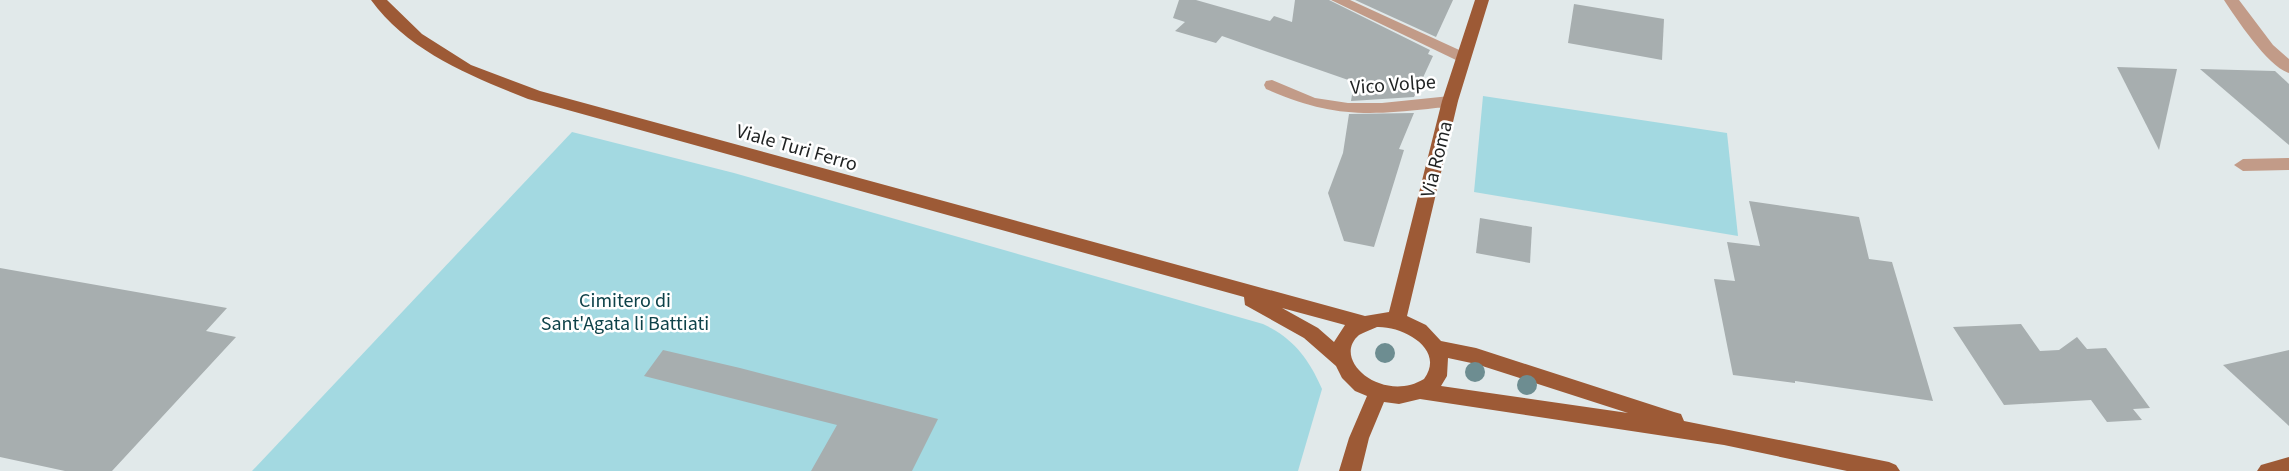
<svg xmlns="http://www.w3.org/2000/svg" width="2289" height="471" viewBox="0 0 2289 471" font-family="'Source Sans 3',sans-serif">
<rect width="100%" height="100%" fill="#e1e9ea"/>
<g fill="#a3d9e1">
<polygon points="1483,96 1727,133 1738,236 1474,192"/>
<path d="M572,132L734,173L1263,324C1294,339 1308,358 1322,389L1298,471H252Z"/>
</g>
<g fill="#a7aeaf">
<polygon points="1179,0 1196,0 1270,21 1274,16 1292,22 1295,0 1329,0 1430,50 1428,54 1433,56 1414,97 1351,101 1354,82 1222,36 1216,43 1175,31 1185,22 1173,18"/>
<polygon points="1355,0 1453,0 1436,37"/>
<polygon points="1574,4 1664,19 1662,60 1568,43"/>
<polygon points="2117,67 2177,69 2159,150"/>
<polygon points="2200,69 2275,71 2289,84 2289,145"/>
<polygon points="1414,113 1399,149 1404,150 1374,247 1344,241 1328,193 1343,153 1349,114"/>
<polygon points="1749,201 1859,217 1869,259 1892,262 1933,401 1795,381 1795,383 1733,375 1714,279 1735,281 1727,242 1760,246"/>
<polygon points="1480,218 1532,227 1530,263 1476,253"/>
<polygon points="0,268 227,308 206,331 236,337 112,471 65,471 0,457"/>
<polygon points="2021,324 2040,351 2059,350 2077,337 2087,349 2106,348 2150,408 2133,409 2142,420 2107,422 2091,400 2004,405 1953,327"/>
<polygon points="663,350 740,368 938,419 912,471 811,471 837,425 644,376"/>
<polygon points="2289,350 2289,426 2223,365"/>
</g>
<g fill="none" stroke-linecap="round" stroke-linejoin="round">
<g fill="#c29b88" fill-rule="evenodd">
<polygon points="1331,0 1350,0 1468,54 1470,57 1468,60 1456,60"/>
<path d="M2224,0H2239L2273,45L2289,59V73C2268,67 2236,18 2224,0Z"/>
<path d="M1272,80L1315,98L1348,103H1382L1450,96L1458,101C1453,109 1437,107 1428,109C1362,116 1328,116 1266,89L1264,85L1266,81Z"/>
<polygon points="2289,158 2289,170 2243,171 2234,165 2243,159"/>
</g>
<g fill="#9d5a36" fill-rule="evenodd">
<path d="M371,0H387L422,34L471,65L540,91L1365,316L1389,312L1442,101L1475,0H1489L1458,101L1407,316L1426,325L1441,341L1476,348L1674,412L1681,414L1684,421L1889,462L1896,465L1900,471H1847L1724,445L1420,399L1399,404L1384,402L1369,438L1361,471H1339L1349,438L1367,396L1355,391L1342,378L1336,366L1304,338L1245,305L1244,297L528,99C471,76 409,52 371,0ZM1282,308L1345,325L1334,342L1318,328ZM1377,327C1403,326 1446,349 1424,379C1383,404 1330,360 1359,335C1364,332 1371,330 1377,327ZM1448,358L1476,364L1628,413L1441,386L1447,376Z"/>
<polygon points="2289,457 2289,471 2257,471 2261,465"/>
</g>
</g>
<g fill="#6d8d91">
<circle cx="1385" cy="353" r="10"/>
<circle cx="1475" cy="372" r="10"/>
<circle cx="1527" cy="385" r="10"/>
</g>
<g text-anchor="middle" stroke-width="5" stroke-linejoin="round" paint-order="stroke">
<g font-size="20" fill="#1f2222" stroke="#fff">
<text transform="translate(1393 84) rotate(-4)" y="7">Vico Volpe</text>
<text transform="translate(797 147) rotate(16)" y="7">Viale Turi Ferro</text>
<text transform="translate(1436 159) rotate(-76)" y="7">Via Roma</text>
</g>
<g font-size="20" fill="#0e4249" stroke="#fff">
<text x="625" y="307">Cimitero di<tspan x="625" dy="23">Sant'Agata li Battiati</tspan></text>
</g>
</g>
</svg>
